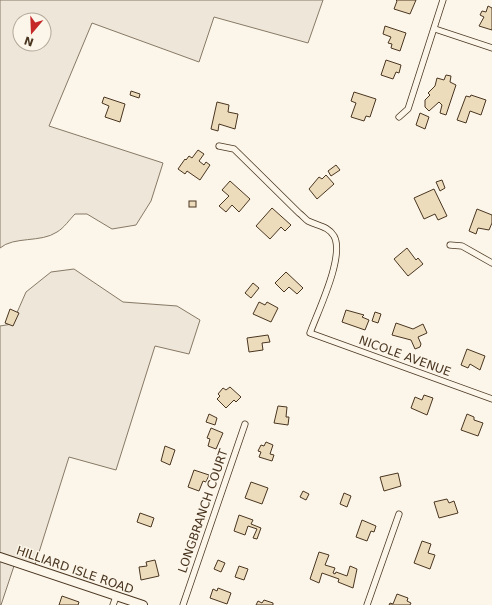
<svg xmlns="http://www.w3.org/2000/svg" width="492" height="605" viewBox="0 0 492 605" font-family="'DejaVu Sans',sans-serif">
<rect width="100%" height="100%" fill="#fbf6e9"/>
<g fill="#ede6d9" stroke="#887966" fill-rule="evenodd">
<path d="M0,0H323L308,43L214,17L199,62L92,23L49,126L163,163L151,201L136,225L112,229L87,214H75C70,219 64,228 57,232C41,243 14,236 0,248ZM20,20H44V44H20Z"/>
<polygon points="74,269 123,302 177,306 200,320 189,354 155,346 116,470 69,457 35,565 0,553 0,326 12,324 26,292 51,272"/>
<polygon points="0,561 14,566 1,605 0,605"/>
</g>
<g fill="#ecdcbc" stroke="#4a3520">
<polygon points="396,0 416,0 410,14 394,9 397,1"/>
<polygon points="488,6 492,8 492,30 479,26 484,17 480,15 482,11 486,12"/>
<polygon points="385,26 406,33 400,51 391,48 392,44 388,43 391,37 383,34"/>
<polygon points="386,60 401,65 399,73 396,72 393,79 381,75"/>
<polygon points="446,75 451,76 450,82 456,85 446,115 440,113 442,105 439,102 429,111 425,107 425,100 430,95 428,93 435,86 437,78 444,80"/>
<polygon points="131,91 140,94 139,98 130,95"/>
<polygon points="354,92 376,99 370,117 366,116 364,121 351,117 356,103 351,101"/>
<polygon points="471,95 486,100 481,115 470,111 466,123 457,120 466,96 470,97"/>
<polygon points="104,97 125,104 120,122 105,117 109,106 102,103"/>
<polygon points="217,102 229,105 228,112 238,114 235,129 219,124 218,131 211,129"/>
<polygon points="420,113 429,117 425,129 416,125"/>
<polygon points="198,150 204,154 199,161 204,165 206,162 210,165 200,180 187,171 185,174 178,169 185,159 186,160 189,156 192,158"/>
<polygon points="336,165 340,170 331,176 328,171"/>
<polygon points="326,175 334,184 317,199 309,189 319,177 322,179"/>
<polygon points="442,180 445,188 440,191 436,182"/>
<polygon points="230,181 250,199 239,212 232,205 226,212 219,206 229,196 222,190"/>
<polygon points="434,189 447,216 438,220 435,214 424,219 414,198"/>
<rect x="189" y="201" width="7" height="6"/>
<polygon points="272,208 291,225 285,231 281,227 270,239 256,226"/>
<polygon points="477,209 492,215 492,223 489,230 478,228 476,234 469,231"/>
<polygon points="407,248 416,260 418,258 423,264 408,276 394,259"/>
<polygon points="286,272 303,288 297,294 289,287 284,292 275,283"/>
<polygon points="253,283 259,288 251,298 245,293"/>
<polygon points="259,302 265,305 267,302 278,308 271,322 253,314"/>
<polygon points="10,309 19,313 13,326 5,323"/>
<polygon points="346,310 364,315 362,317 369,320 365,330 342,322"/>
<polygon points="375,312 381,314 378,323 372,321"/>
<polygon points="396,323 413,329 423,324 427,333 418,337 421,344 420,347 415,349 411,340 392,335"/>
<polygon points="268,335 270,342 262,343 263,350 249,352 247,338"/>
<polygon points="467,349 485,356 480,370 470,364 468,368 461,365"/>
<polygon points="230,387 241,397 236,402 234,400 226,408 217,399 220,396 218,394 223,388 226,390"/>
<polygon points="424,395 433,398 427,415 411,408 415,397 422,400"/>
<polygon points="278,406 287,407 286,417 289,417 288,425 274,423"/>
<polygon points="209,414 217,418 215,425 206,422"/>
<polygon points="467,414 474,417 474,420 483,423 478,436 461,430"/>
<polygon points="211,428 223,433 216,449 208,446 210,439 207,438"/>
<polygon points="266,442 273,445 270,454 274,455 272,461 259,457 261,452 258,451 261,445 264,446"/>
<polygon points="165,446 175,450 170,465 161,461"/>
<polygon points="194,470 209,475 206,482 203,481 199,491 188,487"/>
<polygon points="398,473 401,486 384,491 380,477"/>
<polygon points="251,482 268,488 262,504 245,498"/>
<polygon points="303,491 309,494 306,500 300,497"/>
<polygon points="344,493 351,496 347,507 340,504"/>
<polygon points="447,499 449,503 454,501 458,513 439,518 434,502"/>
<polygon points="140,513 154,518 151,527 137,522"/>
<polygon points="239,515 253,520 251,524 261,528 257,539 253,538 257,529 248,526 245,535 234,531"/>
<polygon points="362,520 376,526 374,532 371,531 367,541 356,537"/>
<polygon points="422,541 431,544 428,553 435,555 430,569 414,563"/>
<polygon points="319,552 329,555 325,565 335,568 333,573 335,574 336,572 347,576 350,566 357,569 353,588 338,582 339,579 322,573 319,583 310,579"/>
<polygon points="155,560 159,576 141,580 139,567 147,566 146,562"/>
<polygon points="218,560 225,563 221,572 214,569"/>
<polygon points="239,566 248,569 244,580 235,577"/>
<polygon points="218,588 231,593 227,604 210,598 213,589 217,591"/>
<polygon points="397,594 408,598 407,601 411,603 410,605 389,605 390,603 393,604"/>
<polygon points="62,596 79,602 78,605 59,605"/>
<polygon points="264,600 273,603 273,605 256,605 258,601 262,603"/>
</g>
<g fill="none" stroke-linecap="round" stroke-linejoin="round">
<defs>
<g id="street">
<polyline points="435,29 492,48"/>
<polyline points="399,117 408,109 443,0"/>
<path d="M219,146L234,149L299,213C302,215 305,219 308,221C318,226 328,226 334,236C345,256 318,311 310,333L492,399"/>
<polyline points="450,245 462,246 492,263"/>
<polyline points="113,605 116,597"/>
<polyline points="183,605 245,424"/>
<polyline points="367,605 399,514"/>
</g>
<polyline id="secondary" points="0,557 143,605"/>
</defs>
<use href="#street" stroke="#4a3520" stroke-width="7"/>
<use href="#secondary" stroke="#4a3520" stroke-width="10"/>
<use href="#street" stroke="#fbf6e9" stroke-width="5.5"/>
<use href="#secondary" stroke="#fbf6e9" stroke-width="8"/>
</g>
<g text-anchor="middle" stroke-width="3" stroke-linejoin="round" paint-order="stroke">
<g font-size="12" fill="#4a3520" stroke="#fbf6e9">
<text transform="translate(405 356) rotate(20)" y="4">NICOLE AVENUE</text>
<text transform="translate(203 511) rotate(-71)" y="4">LONGBRANCH COURT</text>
<text transform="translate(75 570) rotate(19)" y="4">HILLIARD ISLE ROAD</text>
</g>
</g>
<g transform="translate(32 32) rotate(199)"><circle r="19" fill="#fbf6e9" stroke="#b4a999"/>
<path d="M0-3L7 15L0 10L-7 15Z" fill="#c62828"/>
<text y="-6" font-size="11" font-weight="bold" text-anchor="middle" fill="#4a3520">N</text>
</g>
</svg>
